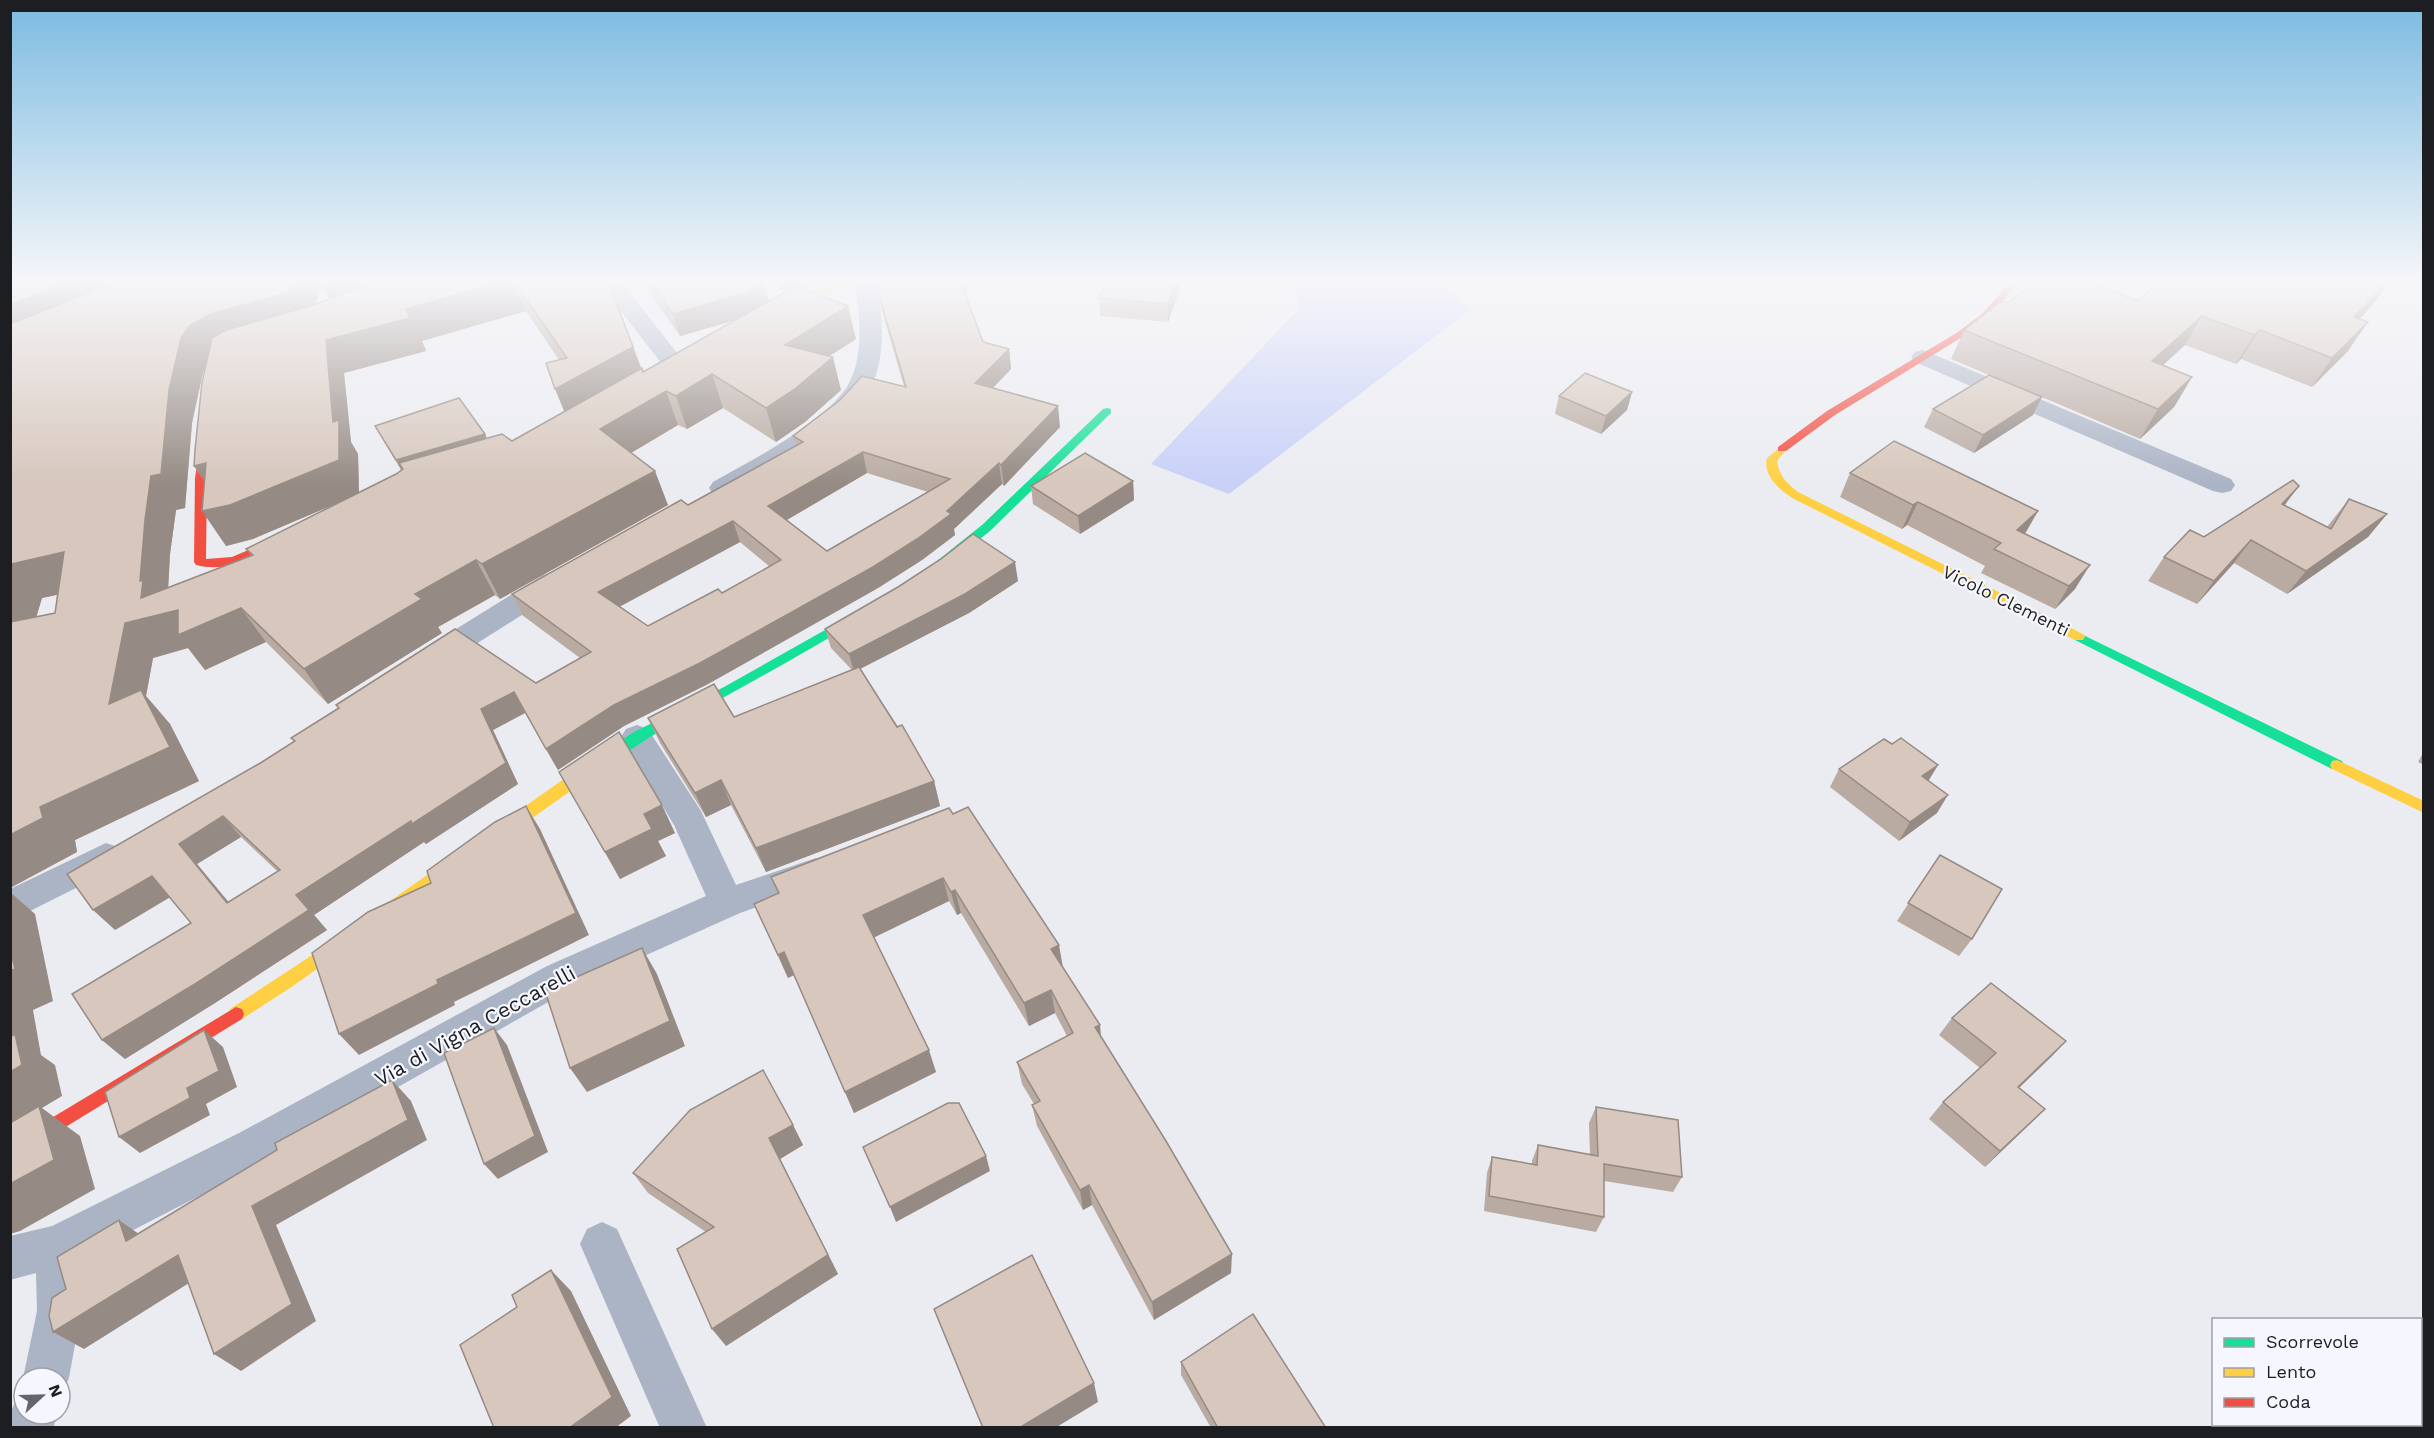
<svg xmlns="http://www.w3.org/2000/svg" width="2434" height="1438" viewBox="0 0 2434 1438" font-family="'Work Sans',sans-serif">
<rect width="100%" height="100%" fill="#ebecf1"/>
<polygon fill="#c8d0f8" points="1296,283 1439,283 1471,309 1229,494 1151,464 1298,310"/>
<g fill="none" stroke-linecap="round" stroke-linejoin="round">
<polygon fill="#abb4c5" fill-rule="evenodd" points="2382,283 2397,283 2398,285 2392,288"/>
<g fill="#abb4c5" fill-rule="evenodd">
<polygon points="599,283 622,283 688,367 692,372 688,377 680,379 672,377"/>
<path d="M855,283H877C882,314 886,350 874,380C856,426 774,469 731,494L722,496L713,494L709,488L713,482C750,461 829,421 849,383C864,355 860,314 855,283Z"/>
<polygon points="1923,350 2231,479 2235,485 2231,491 2222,493 2213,491 1915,362 1911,357 1915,352"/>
<polygon points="553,573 563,575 567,582 563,589 441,666 430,670 419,666 415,659 419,652 543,575"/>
<polygon points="637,725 648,729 701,811 736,885 816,858 828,862 833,872 828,882 740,913 573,988 269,1160 79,1258 81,1311 69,1378 62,1394 60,1395 60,1378 24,1378 24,1380 23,1378 37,1311 36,1273 10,1280 10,1236 52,1226 241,1132 547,966 706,896 674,825 621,737 626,729"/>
<polygon points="106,843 118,847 123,857 118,867 10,921 10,889"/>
<polygon points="602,1222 617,1229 707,1428 660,1428 580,1244 587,1229"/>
<path d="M24,1395V1414H58L53,1428H10C10,1415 11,1401 24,1395Z"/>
</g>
<g fill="#16e098" fill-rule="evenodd">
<polygon points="1107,408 1111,409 1111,413 990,531 945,567 937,567 935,564 937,561 982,525 1103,409"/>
<path d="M864,608L868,609L870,612L868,615C798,656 729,696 657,733C645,739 620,760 609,757L607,753L609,749L632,733L724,687Z"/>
<polygon points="2079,633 2342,761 2344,765 2342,769 2332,769 2075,640 2073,637"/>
</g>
<g fill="#ffcf43" fill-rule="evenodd">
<polygon points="836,283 850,283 779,314 771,312 809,293"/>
<path d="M1782,446L1787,449L1777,461C1779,475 1786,483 1798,492L2083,634L2085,637L2083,640H2075L1796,500C1782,492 1762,476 1767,458Z"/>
<polygon points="614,748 619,749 621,753 619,757 290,988 242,1019 236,1021 230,1019 228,1014 230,1009 326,946 561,781"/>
<polygon points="2337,760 2424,801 2424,813 2332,769 2330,765 2332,761"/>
</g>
<g fill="#f24e42" fill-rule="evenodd">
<polygon points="2009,283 2018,283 1989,317 1964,336 1835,415 1786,451 1778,451 1778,447 1827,411 1958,332 1983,313"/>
<path d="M207,429L212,432L207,478L206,559L232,557L291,532L297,536L295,539C264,553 231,574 196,565L194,562L195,478L202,432Z"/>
<polygon points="236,1007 242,1009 244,1014 242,1019 10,1161 10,1143"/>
</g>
</g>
<g fill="#b9aba2" fill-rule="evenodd">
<path d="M10,283H609L643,372L736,320L680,336L642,283H764L769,301L791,289L780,290L778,283H815L806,287L801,288L856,339L829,356L841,390L805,422L776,442L723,408L687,429L678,425L631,453L668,505L500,599L495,595L438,627L442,633L328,704L266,642L205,670L188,648L153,658L146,696L170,724L199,781L75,840L77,852L10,888ZM322,285L330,299L315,304ZM526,311L559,360L564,412L512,441L486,438L485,434L375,426L401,470L396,474L359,492L358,454L351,442L344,373L426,351L422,341ZM206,366L194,466L204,480L226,546L253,539L337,503L246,549L251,555L168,588L170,554L176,510L185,508L192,423L203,372ZM57,595L55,613L36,617L42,598Z"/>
<polygon points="1106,283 1179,283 1180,289 1168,322 1100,316 1099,298"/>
<path d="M879,295L967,296H966L983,342L1009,349L1011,369L993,388L1060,427L1004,486L1002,484L954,529L955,535L922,560L878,588L708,684L624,726L558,770L525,713L493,730L518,784L426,844L424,842L314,915L327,930L215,1003L125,1059L102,1040L191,923L170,897L115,930L262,762L294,741L291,738L338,708L336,705L536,683L580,658L522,615L512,594L688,505L796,446L793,436L904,386L883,315ZM867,473L928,492L827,551L786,520ZM740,542L770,567L722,593L648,626L620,606ZM241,837L277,871L228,902L197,864Z"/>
<polygon points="2138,301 2375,302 2360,319 2348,351 2312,387 2241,359 2236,364 2185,345 2162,365 2192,377 2174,407 2140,439 2042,397 2033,415 1974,453 1924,427 1933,409 1989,375 1951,359 1964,330 2008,303"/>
<polygon points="1632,392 1627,410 1601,434 1555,414 1559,396"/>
<polygon points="1850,473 2038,511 2025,534 2075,589 2055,609 1981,573 1985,566 1907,525 1902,529 1840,497"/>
<polygon points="1133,481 1134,500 1080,534 1033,504 1031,486"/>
<polygon points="2299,486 2284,505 2327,527 2349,499 2387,514 2368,537 2287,594 2234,563 2197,604 2148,581 2164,557"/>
<polygon points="1018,581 969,613 860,669 934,781 940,806 766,872 731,805 706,817 660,743 648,718 734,717 852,670 831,648 825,629"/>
<polygon points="1892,744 1938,765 1929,780 1937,813 1899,841 1830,787 1839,769"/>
<polygon points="2424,751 2424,765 2418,762"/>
<polygon points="559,772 675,833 658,841 666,856 620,879"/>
<polygon points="953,814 1063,968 1231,1273 1154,1320 1092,1205 1083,1210 1037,1126 1032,1105 1034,1104 1022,1084 1017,1062 1067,1036 1055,1013 1029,1026 961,913 957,915 949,901 874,937 936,1072 854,1113 794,975 788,978 754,904 777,893 771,877"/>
<polygon points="1940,855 1972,939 1959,956 1897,921"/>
<polygon points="1952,1018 2066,1041 2051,1057 2019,1088 2045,1109 1985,1167 1929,1119 1943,1102 1980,1068 1939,1035"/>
<polygon points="1596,1107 1682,1177 1673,1192 1604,1181 1604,1217 1596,1232 1484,1211 1487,1173 1492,1157 1532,1164 1532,1161 1538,1145 1590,1155 1589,1123"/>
<polygon points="793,1125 803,1145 780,1159 838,1274 726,1346 706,1232 648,1193 633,1173"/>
<polygon points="1181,1362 1326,1428 1211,1428 1181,1375"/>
</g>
<g fill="#968b84">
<polygon points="65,283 164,283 10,348 10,305"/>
<polygon points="293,283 419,283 338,314 322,285 307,325 211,358 203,372 192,423 185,508 176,510 170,554 167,611 178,610 241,608 266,642 205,670 188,648 153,658 146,696 170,724 199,781 75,840 77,852 10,888 10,835 40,807 109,704 125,623 141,598 140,581 145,520 151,476 169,390 181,338 190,325 211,314"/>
<polygon points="496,283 514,283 526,311 422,341 426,351 344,373 351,442 358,454 359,494 253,539 226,546 202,511 333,422 326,340 406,309"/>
<polygon points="762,283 764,283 770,304 753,315 680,336 673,314"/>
<polygon points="778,283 815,283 806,287 780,290"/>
<polygon points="959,283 965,283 967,296 961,297"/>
<polygon points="1175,283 1179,283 1180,289 1168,322 1168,304"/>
<polygon points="2386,283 2388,283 2375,302 2334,346 2354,317"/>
<polygon points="848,306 856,339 794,379 785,345"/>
<polygon points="2202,316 2185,345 2135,391 2152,361"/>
<polygon points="2368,322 2348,351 2312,387 2332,358"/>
<polygon points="2260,330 2241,359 2236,364 2254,335"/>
<polygon points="633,347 645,380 569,423 555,389"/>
<polygon points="1009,349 1011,369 978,403 975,383"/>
<polygon points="833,357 841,390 805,422 776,442 766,408"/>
<polygon points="712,374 723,408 687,429 676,396"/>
<polygon points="2192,377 2174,407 2140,439 2158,409"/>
<polygon points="666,391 678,425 614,463 600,429"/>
<polygon points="1632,392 1627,410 1601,434 1606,416"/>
<polygon points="2042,397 2033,415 1974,453 1983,435"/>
<polygon points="1058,406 1060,427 1004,486 1001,465"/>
<polygon points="485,434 493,453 407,478 406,478 396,460"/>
<polygon points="863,452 867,473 775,527 768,506"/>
<polygon points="206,463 218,500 194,466"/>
<polygon points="999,463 1002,484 954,529 955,535 922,560 878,588 708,684 624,726 558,770 546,749 614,705 947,511"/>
<polygon points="655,471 668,505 500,599 482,564"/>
<polygon points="1133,481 1134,500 1080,534 1078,516"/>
<polygon points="2299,486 2281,510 2282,504"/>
<polygon points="1918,502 1907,525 1902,529 1913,505"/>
<polygon points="2038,511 2024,535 2017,530"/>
<polygon points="2387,514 2368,537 2287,594 2306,571"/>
<polygon points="733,521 740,542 608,613 598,592"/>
<polygon points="2251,540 2234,563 2197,604 2214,581"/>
<polygon points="64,552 92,587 42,598 23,661 10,647 10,568 12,564"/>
<polygon points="476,560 495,595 438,627 442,633 328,704 304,669 415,594"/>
<polygon points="1015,562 1018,581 969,613 854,672 849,654"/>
<polygon points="2090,565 2075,589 2055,609 2069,586"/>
<polygon points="514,692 525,713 493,730 518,784 426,844 424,842 314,915 327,930 215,1003 125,1059 102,1040 296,895 481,709"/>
<polygon points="1938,765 1927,783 1922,776"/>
<polygon points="721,780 731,805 706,817 695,793"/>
<polygon points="934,781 940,806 766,872 756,848"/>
<polygon points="1948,795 1937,813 1899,841 1910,822"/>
<polygon points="662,805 675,833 658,841 666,856 620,879 605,852 644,814"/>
<polygon points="526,806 540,829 589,935 454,1002 455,1005 359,1055 339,1034 437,980"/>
<polygon points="223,816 241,837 197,864 246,923 227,903 179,844"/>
<polygon points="152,876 172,896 115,930 93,910"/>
<polygon points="943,878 949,901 871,939 863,915"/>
<polygon points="955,890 961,913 957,915 951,892"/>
<polygon points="10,892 35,914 53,1001 33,1010 41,1055 55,1065 62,1096 42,1108 80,1136 95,1189 20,1231 10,1234"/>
<polygon points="1059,945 1063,968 1051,949"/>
<polygon points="642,948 657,974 685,1046 587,1092 570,1068"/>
<polygon points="784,952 794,975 788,978 778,955"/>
<polygon points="1051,990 1055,1013 1029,1026 1024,1003"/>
<polygon points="1100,1025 1102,1047 1095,1027"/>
<polygon points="494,1028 507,1045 548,1152 498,1179 484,1164"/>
<polygon points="204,1030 223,1047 237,1087 206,1104 210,1115 140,1153 119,1137 187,1088"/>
<polygon points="2066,1041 2051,1057 2003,1103 2018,1087"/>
<polygon points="929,1050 936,1072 854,1113 845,1092"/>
<polygon points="392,1080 411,1101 427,1140 276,1225 316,1321 241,1371 214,1354 252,1206"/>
<polygon points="2045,1109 2029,1125 1985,1167 2000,1151"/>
<polygon points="793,1125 803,1145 780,1159 838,1274 726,1346 712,1329 769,1138"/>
<polygon points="986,1156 990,1171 896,1222 890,1207"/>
<polygon points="1089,1185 1092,1205 1083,1210 1080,1190"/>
<polygon points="119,1220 146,1239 126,1241"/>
<polygon points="1232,1254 1231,1273 1154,1320 1152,1302"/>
<polygon points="178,1255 205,1273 84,1349 53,1332"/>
<polygon points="551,1270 571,1291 631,1416 615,1428 569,1428"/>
<polygon points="1094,1383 1098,1402 1055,1428 1019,1428"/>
</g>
<g fill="#d7c7bc" stroke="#968b84" stroke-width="1.5" fill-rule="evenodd">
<polygon points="10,283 65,283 10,305"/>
<polygon points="114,283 293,283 289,292 211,314 190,325 181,338 169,390 161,474 151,476 145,520 140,581 143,580 141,598 253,555 246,549 396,474 403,469 399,463 502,434 512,441 642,368 643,372 796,286 848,306 785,345 833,357 796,388 766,408 712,374 676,396 666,391 600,429 655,471 482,564 476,560 415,594 422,599 304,669 241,608 178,635 178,610 125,623 109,704 141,690 170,747 40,807 43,818 10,835 10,622 55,613 64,552 12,564 10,568 10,324"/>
<polygon points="373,283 496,283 406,309 410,318 326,340 333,422 339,420 339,460 230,505 202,511 206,463 194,466 195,450 202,382 212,338 226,330 310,306"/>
<polygon points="515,283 609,283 633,347 555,389 546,363 567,358"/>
<polygon points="651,283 762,283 747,292 673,314"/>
<path d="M878,283H961L983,342L1009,349L975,383L1058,406L1001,465L999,463L947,511L951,514L917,539L873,567L700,663L614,705L546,749L514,692L481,709L506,763L412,824L411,821L296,895L309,910L195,984L102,1040L72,994L191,923L152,876L93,910L67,874L262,762L295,741L291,738L339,708L336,705L455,629L536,683L591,652L512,594L681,500L688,505L803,442L793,436L840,400L862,376L906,387L879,295ZM863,452L950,479L827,551L768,506ZM733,521L781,560L722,593L718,589L648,626L598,592ZM223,816L280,870L227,903L179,844Z"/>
<polygon points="1106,283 1175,283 1168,304 1099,298"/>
<polygon points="2034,283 2091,283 2138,301 2159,283 2386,283 2354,317 2368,322 2332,358 2260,330 2254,335 2202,316 2152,361 2192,377 2158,409 1964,330 2002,301 2008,303"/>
<polygon points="1585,373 1632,392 1606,416 1559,396"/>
<polygon points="1989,375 2042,397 1983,435 1933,409"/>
<polygon points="459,398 485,434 396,460 375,426"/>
<polygon points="1894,441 2038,511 2017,530 2090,565 2069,586 1994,549 2001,543 1918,502 1913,505 1850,473"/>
<polygon points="1085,453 1133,481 1078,516 1031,486"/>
<polygon points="2293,480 2299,486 2282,504 2331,529 2349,499 2387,514 2306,571 2251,540 2214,581 2164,557 2190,530 2204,537"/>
<polygon points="973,534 1015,562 965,594 849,654 825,629 898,587 941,559"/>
<polygon points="859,667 897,727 902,725 934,781 756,848 721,780 695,793 648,718 714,684 734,717"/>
<polygon points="619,732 662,805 644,814 652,829 605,852 559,772"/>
<polygon points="1901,738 1938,765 1922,776 1948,795 1910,822 1839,769 1884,739 1892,744"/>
<polygon points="526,806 576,913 437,980 438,984 339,1034 312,953 368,912 431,883 427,871 495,822"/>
<polygon points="968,807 1059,945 1051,949 1100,1025 1095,1027 1166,1141 1232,1254 1152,1302 1089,1185 1080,1190 1032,1105 1040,1101 1017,1062 1073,1033 1051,990 1024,1003 955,890 951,892 943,878 863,915 929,1050 845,1092 784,952 778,955 754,904 779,893 771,877 949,808 953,814"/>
<polygon points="1940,855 2002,889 1972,939 1908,903"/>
<polygon points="10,948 15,969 10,971"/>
<polygon points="642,948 670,1021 570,1068 545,991"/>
<polygon points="1991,983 2066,1041 2018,1087 2045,1109 2000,1151 1943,1102 1996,1053 1952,1018"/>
<polygon points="494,1028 535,1136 484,1164 444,1053"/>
<polygon points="204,1030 219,1071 187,1088 190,1098 119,1137 105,1092"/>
<polygon points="15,1034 22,1065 10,1072 10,1037"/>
<polygon points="763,1070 793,1125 769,1138 828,1255 712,1329 677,1249 714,1227 633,1173 690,1110"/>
<polygon points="392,1080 408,1120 252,1206 292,1304 214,1354 178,1255 53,1332 49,1316 52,1298 66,1289 57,1257 119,1220 126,1241 277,1150 275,1143"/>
<polygon points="948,1103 959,1103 986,1156 890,1207 863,1147"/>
<polygon points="39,1106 54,1160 10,1184 10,1123"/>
<polygon points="1596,1107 1678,1120 1682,1177 1604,1164 1604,1217 1489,1196 1492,1157 1537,1165 1538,1145 1598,1156"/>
<polygon points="1032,1255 1094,1383 1019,1428 983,1428 934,1309"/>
<polygon points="551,1270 612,1397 569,1428 494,1428 460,1345 517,1307 512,1295"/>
<polygon points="1253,1314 1326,1428 1218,1428 1181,1362"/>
</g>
<linearGradient id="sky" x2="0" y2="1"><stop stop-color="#7bbbe0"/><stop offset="0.58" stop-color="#f6f6f9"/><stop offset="1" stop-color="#f6f6f9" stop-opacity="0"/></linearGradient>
<rect width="2434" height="485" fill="url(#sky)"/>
<g text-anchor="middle" stroke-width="4.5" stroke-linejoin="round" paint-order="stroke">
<g font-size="18" fill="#1d1e21" stroke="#f6f7fe">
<text transform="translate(2006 601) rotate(26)" y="6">Vicolo Clementi</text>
</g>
<g font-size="21" fill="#1d1e21" stroke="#f6f7fe">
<text transform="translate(475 1026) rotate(-29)" y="7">Via di Vigna Ceccarelli</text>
</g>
</g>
<rect width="2434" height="1438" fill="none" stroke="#1d1e21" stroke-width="24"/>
<rect x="2212" y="1318" width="210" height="108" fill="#f6f7fe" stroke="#9fa0a6" stroke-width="1.5"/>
<rect x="2224" y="1338" width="30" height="9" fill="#16e098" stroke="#9fa0a6" stroke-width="1.5"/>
<text x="2266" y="1348" font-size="18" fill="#1d1e21">Scorrevole</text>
<rect x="2224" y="1368" width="30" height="9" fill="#ffcf43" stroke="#9fa0a6" stroke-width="1.5"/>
<text x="2266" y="1378" font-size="18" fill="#1d1e21">Lento</text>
<rect x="2224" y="1398" width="30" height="9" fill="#f24e42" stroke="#9fa0a6" stroke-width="1.5"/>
<text x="2266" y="1408" font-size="18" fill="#1d1e21">Coda</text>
<g transform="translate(42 1396) rotate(68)"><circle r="28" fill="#f6f7fe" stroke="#9fa0a6" stroke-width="1.5"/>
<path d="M0-4.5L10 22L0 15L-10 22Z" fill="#65666a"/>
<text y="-9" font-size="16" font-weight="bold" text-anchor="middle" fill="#1d1e21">N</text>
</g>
</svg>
